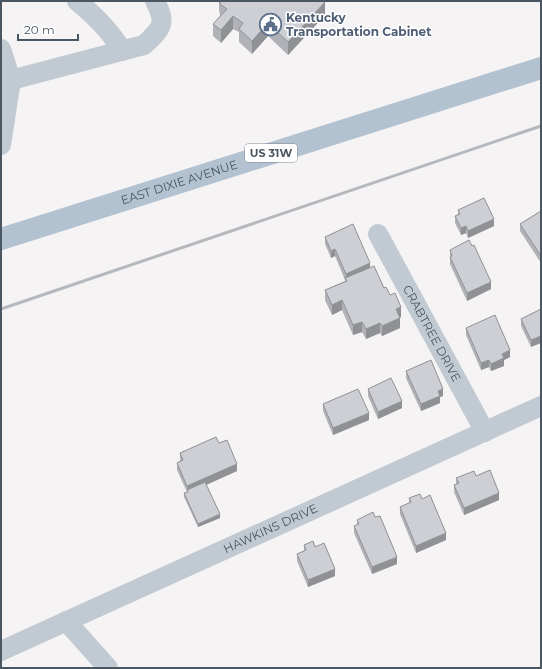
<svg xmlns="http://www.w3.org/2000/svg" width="542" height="669" viewBox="0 0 542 669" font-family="Montserrat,sans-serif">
<rect width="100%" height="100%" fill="#f5f3f3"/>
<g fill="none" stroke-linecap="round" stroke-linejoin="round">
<g stroke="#c1cad2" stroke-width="20">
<path d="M77,1C94,15 111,31 122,51"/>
<polyline points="1,49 11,80 1,145"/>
<path d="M11,80L144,45C162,28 167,24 155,1"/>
<path id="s1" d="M378,234L485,432"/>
<polyline points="66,621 108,668"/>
<path id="s2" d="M1,651L541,406"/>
</g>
<path stroke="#b3c2d1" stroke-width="22" id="s3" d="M1,239L541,68"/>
<polyline stroke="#b5b8bd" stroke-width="3" points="1,309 541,126"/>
</g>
<g fill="#b0b2b7">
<polygon points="219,1 324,1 325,15 288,55 268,36 252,54 239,42 239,32 233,29 221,43 213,36 213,24 220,16 219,9"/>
<polygon points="458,210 494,226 468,238 466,233 461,235 455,223 455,216 458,215"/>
<polygon points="541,211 541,263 520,231 520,224"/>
<polygon points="325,237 370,267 384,288 390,295 401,317 399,318 400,328 382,336 380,333 366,339 362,332 353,335 342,310 332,315 325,300 325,290 345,281 345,280 335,256 331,258 325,244"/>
<polygon points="472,246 491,289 467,301 450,264 450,250"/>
<polygon points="541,309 531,347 521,326 521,319"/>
<polygon points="466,328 510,357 504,360 504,366 491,371 489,367 481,370 466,335"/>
<polygon points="406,371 443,396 440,397 440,403 421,411 406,378"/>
<polygon points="368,389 402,408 378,419 368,396"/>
<polygon points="323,404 369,420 333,435 323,411"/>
<polygon points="219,443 237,471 206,485 220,518 198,527 184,497 184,493 187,492 177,470 177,463 180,461 180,453"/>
<polygon points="476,476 499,500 464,515 454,492 454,485 456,484 456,478"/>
<polygon points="409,498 446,540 416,553 400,514 400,507 409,503"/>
<polygon points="357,520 397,564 372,574 354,533 354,526 357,525"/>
<polygon points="304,545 315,547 335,576 308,587 297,561 297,554 304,551"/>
</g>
<g fill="#909195">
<polygon points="325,2 325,15 288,55 288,42"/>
<polygon points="233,16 233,29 221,43 221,30"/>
<polygon points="268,23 268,36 252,54 252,41"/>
<polygon points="494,219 494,226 468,238 468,231"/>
<polygon points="466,226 466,233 461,235 461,228"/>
<polygon points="335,249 335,256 331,258 331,251"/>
<polygon points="370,263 370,270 346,279 346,274"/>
<polygon points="491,282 491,289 467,301 467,293"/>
<polygon points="342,300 342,310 332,315 332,305"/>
<polygon points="401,307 401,317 396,319 396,309"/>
<polygon points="400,318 400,328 382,336 382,326"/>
<polygon points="362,322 362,332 353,335 353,325"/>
<polygon points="380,323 380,333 366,339 366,329"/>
<polygon points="541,336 541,343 531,347 531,340"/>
<polygon points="510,350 510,357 504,360 504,366 491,371 491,364 502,354"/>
<polygon points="489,360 489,367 481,370 481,363"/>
<polygon points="443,389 443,396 440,397 440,403 421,411 421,404 438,391"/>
<polygon points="402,401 402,408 378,419 378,412"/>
<polygon points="369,413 369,420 333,435 333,428"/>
<polygon points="237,464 237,471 188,493 187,486"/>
<polygon points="499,493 499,500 464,515 464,508"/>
<polygon points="220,514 220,518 198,527 198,524"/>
<polygon points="446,533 446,540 416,553 416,546"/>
<polygon points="397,557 397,564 372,574 372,567"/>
<polygon points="335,569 335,576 308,587 308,580"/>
</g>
<g fill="#cdcfd5" stroke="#909195">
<polygon points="220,1 324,1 325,2 288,42 268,23 252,41 239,29 243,23 233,16 221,30 213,24 227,9 220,4"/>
<polygon points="484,198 494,219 468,231 466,226 461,228 455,216 460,214 458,210"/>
<polygon points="541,211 541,256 520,224"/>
<polygon points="353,224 370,263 346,274 335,249 331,251 325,237"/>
<polygon points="469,240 472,246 474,245 491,282 467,293 450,257 452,256 450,250"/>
<polygon points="374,266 384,288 386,287 390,295 395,293 401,307 396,309 400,318 382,326 380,323 366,329 362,322 353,325 342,300 332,305 325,290 347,281 345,278"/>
<polygon points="541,309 541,336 531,340 521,319"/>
<polygon points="495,315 510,350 502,354 504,358 491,364 489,360 481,363 466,328"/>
<polygon points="431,360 443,389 438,391 440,396 421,404 406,371"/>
<polygon points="391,378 402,401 378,412 368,389"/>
<polygon points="358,389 369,413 333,428 323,404"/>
<polygon points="216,437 219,443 227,440 237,464 187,486 177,463 183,460 180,453"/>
<polygon points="490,470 499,493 464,508 454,485 459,483 456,478 474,471 476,476"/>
<polygon points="205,482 220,514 198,524 184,493 188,492 187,490"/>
<polygon points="420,494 422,499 430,495 446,533 416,546 400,507 411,502 409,498"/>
<polygon points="373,512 375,517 380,516 397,557 372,567 354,526 359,524 357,520"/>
<polygon points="313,541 315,547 324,543 335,569 308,580 297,554 306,550 304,545"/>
</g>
<defs>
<symbol id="civic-ring" viewBox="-11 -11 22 22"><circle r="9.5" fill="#fff" stroke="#5c6f8a" stroke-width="1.5"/><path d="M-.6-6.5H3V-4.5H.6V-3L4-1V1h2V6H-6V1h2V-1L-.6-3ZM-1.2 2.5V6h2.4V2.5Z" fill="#5c6f8a"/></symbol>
</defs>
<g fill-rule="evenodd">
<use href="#civic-ring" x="258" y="12" width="25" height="25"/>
</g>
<g text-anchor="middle" stroke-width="3" stroke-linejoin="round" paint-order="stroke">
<rect fill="#fff" stroke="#808990" stroke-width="1" x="245" y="144" width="52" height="18" rx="3"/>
<g font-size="11" font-weight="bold" fill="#4a5661">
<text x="271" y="157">US 31W</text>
</g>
<g font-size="12" font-weight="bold" fill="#4e5e75" stroke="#fff" text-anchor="start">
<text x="286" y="22">Kentucky<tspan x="286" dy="14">Transportation Cabinet</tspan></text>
</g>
<g font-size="12" fill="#4a5661" stroke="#fff">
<text dy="4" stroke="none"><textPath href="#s3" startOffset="187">EAST DIXIE AVENUE</textPath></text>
<text dy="4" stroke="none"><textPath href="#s1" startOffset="113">CRABTREE DRIVE</textPath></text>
<text dy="4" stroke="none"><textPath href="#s2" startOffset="296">HAWKINS DRIVE</textPath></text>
</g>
</g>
<rect width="542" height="669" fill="none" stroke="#4a5661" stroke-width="4"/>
<path d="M18 34v6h60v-6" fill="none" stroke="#4a5661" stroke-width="2"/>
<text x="24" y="34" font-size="12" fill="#4a5661" stroke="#ffffff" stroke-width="3" paint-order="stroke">20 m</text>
</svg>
